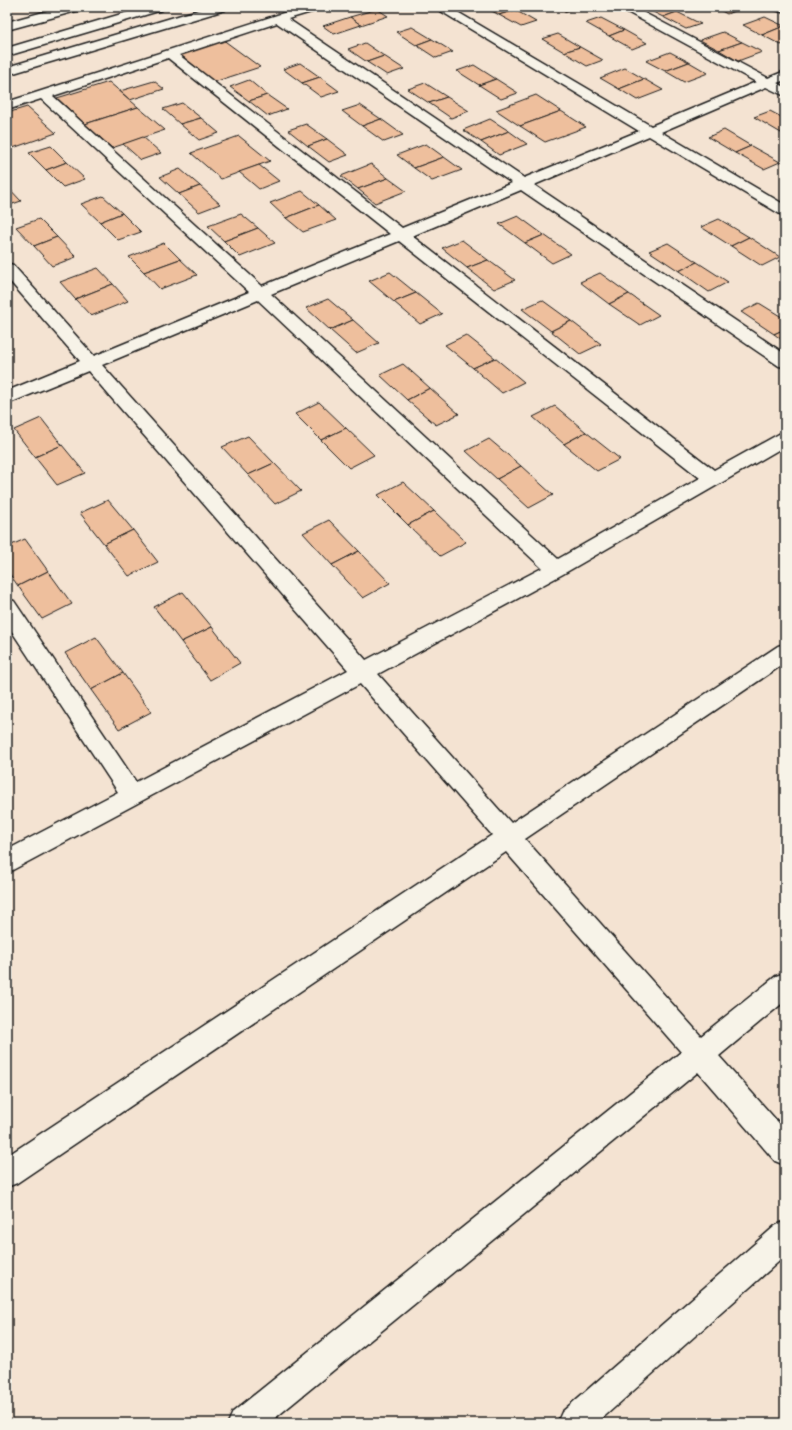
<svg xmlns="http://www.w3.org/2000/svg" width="792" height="1430" viewBox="0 0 792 1430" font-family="Caveat,sans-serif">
<rect width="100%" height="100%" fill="#f4e3d2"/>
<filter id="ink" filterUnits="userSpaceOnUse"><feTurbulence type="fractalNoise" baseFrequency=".025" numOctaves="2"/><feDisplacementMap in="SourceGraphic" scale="8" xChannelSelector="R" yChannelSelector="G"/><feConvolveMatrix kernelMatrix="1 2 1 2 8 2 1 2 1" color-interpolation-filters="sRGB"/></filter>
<g filter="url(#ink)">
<g fill="#eebf9d" stroke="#1c1c1c">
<polygon points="485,7 510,7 515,10 499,15"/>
<polygon points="556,7 579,7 564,12"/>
<polygon points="643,7 668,7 677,12 663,17"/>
<polygon points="714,7 739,7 741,8 727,14"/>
<polygon points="377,9 388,16 361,25 350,17"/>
<polygon points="515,10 536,22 521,27 499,15"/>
<polygon points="677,12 701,24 686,29 663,17"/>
<polygon points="350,17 361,25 334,34 323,26"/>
<polygon points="765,17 784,26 762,35 743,25"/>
<polygon points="601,18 624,30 609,36 586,23"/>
<polygon points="784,26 785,43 781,45 762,35"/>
<polygon points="412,27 432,39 416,45 396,32"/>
<polygon points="624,30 647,43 632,49 609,36"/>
<polygon points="723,32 742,42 719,50 700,40"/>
<polygon points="558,34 580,47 564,52 542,39"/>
<polygon points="222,39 260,67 211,83 175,54"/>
<polygon points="432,39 453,52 436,58 416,45"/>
<polygon points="742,42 762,52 738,61 719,50"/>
<polygon points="365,43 384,56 367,62 348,49"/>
<polygon points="580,47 603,60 587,66 564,52"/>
<polygon points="670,52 689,62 665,71 646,61"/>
<polygon points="384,56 404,69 387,75 367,62"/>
<polygon points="689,62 708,73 684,82 665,71"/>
<polygon points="300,63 320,77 302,83 283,69"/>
<polygon points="474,65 496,79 479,85 457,71"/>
<polygon points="625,68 644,79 619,89 600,78"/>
<polygon points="320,77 339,91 321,97 302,83"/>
<polygon points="496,79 518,93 501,99 479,85"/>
<polygon points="644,79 663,90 637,100 619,89"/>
<polygon points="249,80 267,95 249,101 230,87"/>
<polygon points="154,81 164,89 130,100 120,91"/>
<polygon points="109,82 138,107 85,124 57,98"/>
<polygon points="425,83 447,97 429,103 408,89"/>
<polygon points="267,95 287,109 268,116 249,101"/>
<polygon points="536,95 561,111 520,126 496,110"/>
<polygon points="447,97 469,111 451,118 429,103"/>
<polygon points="182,103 201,118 180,124 163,109"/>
<polygon points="360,105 381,119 362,126 342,111"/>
<polygon points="27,107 56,133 7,150 7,113"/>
<polygon points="138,107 165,130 112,148 85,124"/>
<polygon points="561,111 586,127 545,142 520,126"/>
<polygon points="770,111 785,119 785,131 781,133 754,117"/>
<polygon points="201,118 219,133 199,140 180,124"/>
<polygon points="381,119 403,135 384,142 362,126"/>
<polygon points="490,119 509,131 481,142 463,130"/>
<polygon points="306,124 327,139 308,146 288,130"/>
<polygon points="724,130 751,146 735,153 708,137"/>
<polygon points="509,131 527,144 499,155 481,142"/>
<polygon points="239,136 270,161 221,179 191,153"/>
<polygon points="143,137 161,153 141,160 123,144"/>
<polygon points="327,139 348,155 329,162 308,146"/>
<polygon points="426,144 444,157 414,168 397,155"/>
<polygon points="51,146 67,162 46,170 29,153"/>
<polygon points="751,146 780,162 764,169 735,153"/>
<polygon points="444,157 462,170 432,181 414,168"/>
<polygon points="67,162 85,179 63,187 46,170"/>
<polygon points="371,164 388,178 358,189 341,176"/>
<polygon points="259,165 279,181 259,189 239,172"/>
<polygon points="180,169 200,186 179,194 160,177"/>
<polygon points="388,178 406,191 375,203 358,189"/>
<polygon points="7,186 21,201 7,206"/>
<polygon points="200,186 220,204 199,212 179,194"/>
<polygon points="302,191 319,205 286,218 270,203"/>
<polygon points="103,196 122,213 100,222 81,204"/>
<polygon points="319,205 336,220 303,232 286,218"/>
<polygon points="122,213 141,232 118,240 100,222"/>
<polygon points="241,214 258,228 224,241 208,226"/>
<polygon points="518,216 544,235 525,243 499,224"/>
<polygon points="39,219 57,237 34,246 16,227"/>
<polygon points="719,219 749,237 731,246 701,227"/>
<polygon points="258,228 275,243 240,257 224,241"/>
<polygon points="544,235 571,254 552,263 525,243"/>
<polygon points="57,237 76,257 52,266 34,246"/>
<polygon points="749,237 780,257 762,266 731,246"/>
<polygon points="462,240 488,260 467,268 442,248"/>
<polygon points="164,243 180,259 144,272 129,257"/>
<polygon points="668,243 697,262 679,271 649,251"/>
<polygon points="180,259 197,275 160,289 144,272"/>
<polygon points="488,260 515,280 494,289 467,268"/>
<polygon points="697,262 728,282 709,292 679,271"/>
<polygon points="98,268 113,284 75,299 60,282"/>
<polygon points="390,272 416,293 394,302 369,281"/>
<polygon points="600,273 629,294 609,304 580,282"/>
<polygon points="113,284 128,301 91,316 75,299"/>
<polygon points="416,293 442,314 420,324 394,302"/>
<polygon points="629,294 659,315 640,325 609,304"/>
<polygon points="328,299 353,320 330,330 306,308"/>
<polygon points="542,300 571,321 551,331 522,309"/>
<polygon points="759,303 785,319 785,329 774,334 741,312"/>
<polygon points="353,320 379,343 356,353 330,330"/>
<polygon points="571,321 601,344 580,354 551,331"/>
<polygon points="785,329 785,342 774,334"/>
<polygon points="466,335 495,358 473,368 445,345"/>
<polygon points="495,358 524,382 502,393 473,368"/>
<polygon points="403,364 430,388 407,400 380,375"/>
<polygon points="430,388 459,414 436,425 407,400"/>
<polygon points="319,402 346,428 321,440 295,414"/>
<polygon points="555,406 586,432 564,444 533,417"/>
<polygon points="41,418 62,445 35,457 14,430"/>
<polygon points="346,428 374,455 349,468 321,440"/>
<polygon points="586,432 620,459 597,471 564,444"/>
<polygon points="248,436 274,463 248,475 222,447"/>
<polygon points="489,439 521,466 497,479 466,451"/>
<polygon points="62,445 85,473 57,485 35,457"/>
<polygon points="274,463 301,491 275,504 248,475"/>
<polygon points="521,466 553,495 529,508 497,479"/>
<polygon points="403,482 434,511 408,525 378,495"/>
<polygon points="108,500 133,530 104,544 80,513"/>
<polygon points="434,511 466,542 440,556 408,525"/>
<polygon points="329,520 359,551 332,565 303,533"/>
<polygon points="133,530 158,562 129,576 104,544"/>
<polygon points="25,539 48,571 18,586 7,570 7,547"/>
<polygon points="359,551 390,583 363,598 332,565"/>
<polygon points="48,571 72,604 42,619 18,586"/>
<polygon points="183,592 212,627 181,642 154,607"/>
<polygon points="212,627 240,663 210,680 181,642"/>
<polygon points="96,637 123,673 91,690 65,653"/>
<polygon points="123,673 151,712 119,729 91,690"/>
</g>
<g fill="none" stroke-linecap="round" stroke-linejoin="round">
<defs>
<g id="minor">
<polygon points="62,7 82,7 80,10 7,30 7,22"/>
<path d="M302,7H320L318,10L288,19L524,178L639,131L434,7H449L651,126L756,82L618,7H633L768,78L785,71V80L777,83L785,87V96L766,87L661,132L785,205V215L780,214L649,136L534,185L785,354V367L779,366L521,190L412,236L714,470L779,434L785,432V446L563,574L378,674L511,823L778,646L785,644V663L525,839L701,1036L776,976L785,973V1001L719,1056L785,1130V1165L775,1161L698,1072L269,1423H228L233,1412L681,1052L506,852L17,1183L7,1187V1156L492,835L360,684L7,873V850L118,792L7,624V599L14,601L136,782L348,670L88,371L7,404V391L80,361L7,278V263L13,265L94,356L249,292L41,99L7,110V102ZM277,23L512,183L402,228L179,55ZM168,58L390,234L262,286L53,96ZM399,241L700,478L558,559L271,294ZM258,300L542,568L366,660L102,365Z"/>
<polygon points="774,7 785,7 785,13 776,10"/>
<polygon points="785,1221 785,1256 597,1423 557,1423 562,1412 775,1226"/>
</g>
<g id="tertiary">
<polygon points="145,7 164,7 162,10 7,56 7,48"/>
<polygon points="208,7 227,7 225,10 7,75 7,67"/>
</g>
</defs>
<use href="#minor" stroke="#1c1c1c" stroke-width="3"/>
<use href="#tertiary" stroke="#1c1c1c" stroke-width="3"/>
<use href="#minor" fill="#f7f3e8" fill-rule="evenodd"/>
<use href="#tertiary" fill="#f7f3e8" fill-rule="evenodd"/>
</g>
</g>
<rect width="792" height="1430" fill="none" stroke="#f7f3e8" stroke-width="24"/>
<rect x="12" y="12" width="768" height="1406" fill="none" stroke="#1c1c1c" stroke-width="1.5" filter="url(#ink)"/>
</svg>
